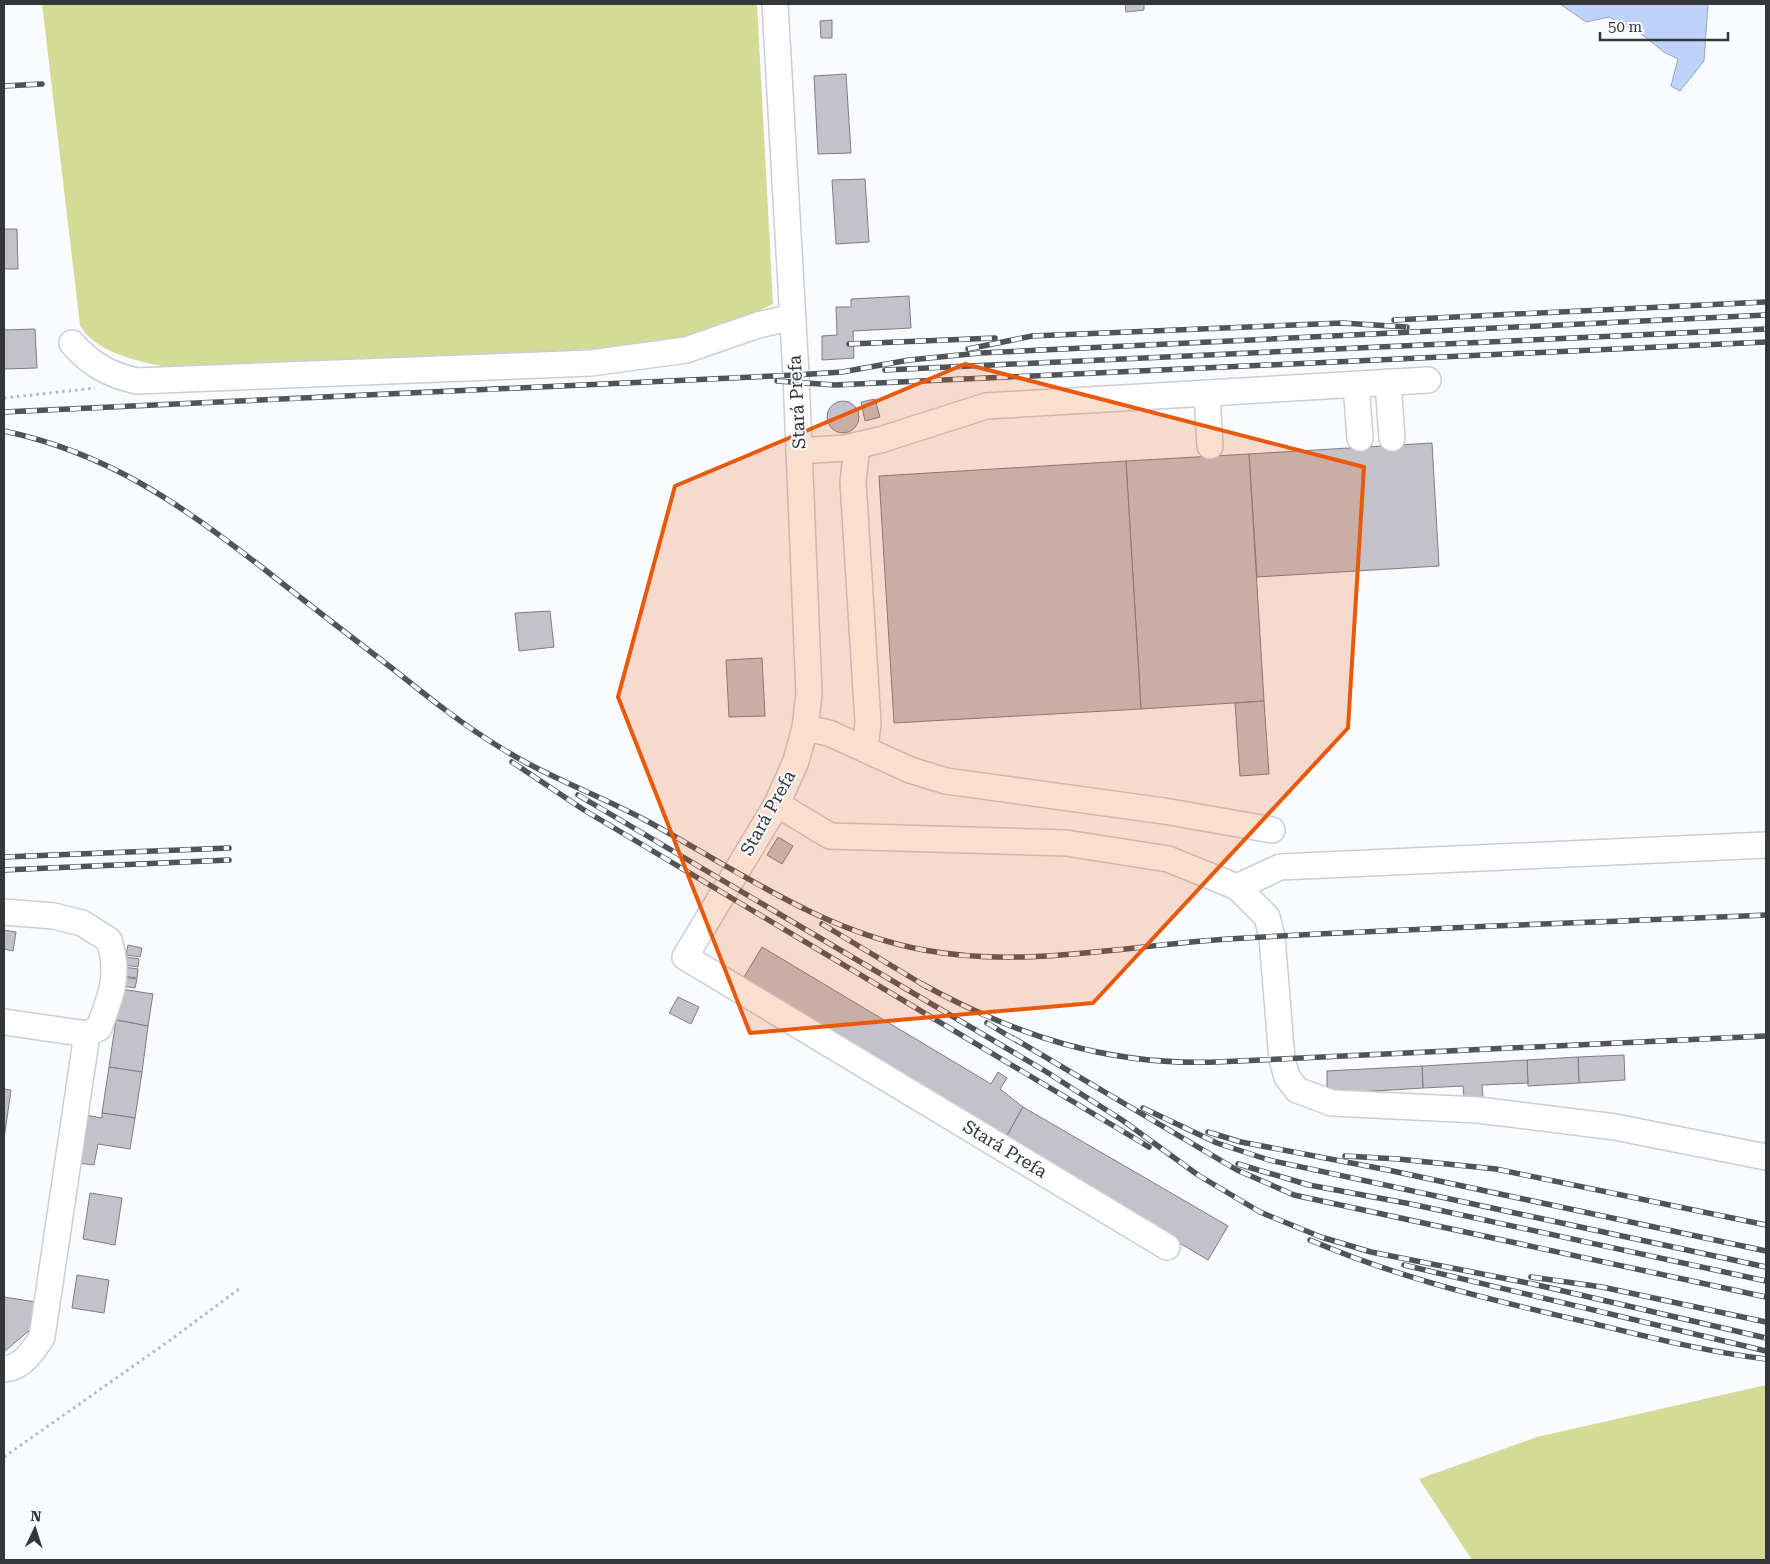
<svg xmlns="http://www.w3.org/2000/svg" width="1770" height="1564" viewBox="0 0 1770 1564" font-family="'Roboto Serif',serif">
<rect width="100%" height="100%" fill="#f9fbfe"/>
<g fill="#d3db97">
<path d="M42,4H757L773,304L688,345L170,368C142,362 94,353 80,325Z"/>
<polygon points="1766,1385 1766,1560 1472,1560 1419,1479 1537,1437"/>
</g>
<polygon fill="#bfd3fa" stroke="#95a4c0" points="1560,4 1708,4 1704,61 1680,91 1671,86 1678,59 1664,52 1640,33 1609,17 1586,22"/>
<g fill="#c3c2cb" stroke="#7e7c85">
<polygon points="1125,4 1144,4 1144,10 1126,12"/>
<polygon points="832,20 832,38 821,38 820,21"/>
<polygon points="846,74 851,153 818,154 814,76"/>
<polygon points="865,179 869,242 836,244 832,180"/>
<polygon points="4,229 17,229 18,269 4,269"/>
<polygon points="909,296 911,328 853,331 854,358 822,360 822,336 837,335 836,307 851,307 851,299"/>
<polygon points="35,329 37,368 4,369 4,330"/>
<polygon points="875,399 880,417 865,421 861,402"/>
<circle cx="843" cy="417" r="16"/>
<polygon points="1432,443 1439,566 1257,577 1249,454"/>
<polygon points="1249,454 1264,701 1141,709 1126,461"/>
<polygon points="1126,461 1141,709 894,723 879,476"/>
<polygon points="550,611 554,647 519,651 515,613"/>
<polygon points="762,658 765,716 729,717 726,660"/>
<polygon points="1264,701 1269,774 1240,776 1235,703"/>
<polygon points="778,837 793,846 782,864 767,855"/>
<polygon points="4,930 16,932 13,951 4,949"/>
<polygon points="128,945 142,948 140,957 126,955"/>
<polygon points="762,947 991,1084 998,1072 1007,1078 1000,1089 1023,1107 1005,1139 741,982"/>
<polygon points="126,957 139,959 138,967 125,965"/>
<polygon points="124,967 138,969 137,978 123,976"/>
<polygon points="123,977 137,979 135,988 122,986"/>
<polygon points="121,989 153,994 148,1026 116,1020"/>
<polygon points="678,997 699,1007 691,1024 669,1013"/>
<polygon points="116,1020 148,1026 142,1072 109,1067"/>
<polygon points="1624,1055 1625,1080 1579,1083 1578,1057"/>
<polygon points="1578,1057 1579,1083 1528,1086 1527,1060"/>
<polygon points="1527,1060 1528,1083 1482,1085 1483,1098 1464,1098 1463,1086 1423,1088 1422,1066"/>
<polygon points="1422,1066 1423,1088 1327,1094 1327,1071"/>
<polygon points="109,1067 142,1072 135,1118 102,1113"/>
<polygon points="4,1089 11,1090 4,1139"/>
<polygon points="1023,1107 1228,1226 1208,1260 1005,1139"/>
<polygon points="102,1113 135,1118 130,1149 98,1144 94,1165 77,1163 85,1115 102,1118"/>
<polygon points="90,1193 122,1198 115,1245 83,1239"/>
<polygon points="77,1275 109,1280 104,1313 72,1308"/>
<polygon points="4,1297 36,1302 31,1329 4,1352"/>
</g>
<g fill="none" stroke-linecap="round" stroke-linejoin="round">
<defs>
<g id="minor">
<polyline points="775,4 796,375 809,694 805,728 796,761 777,804 685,957 1167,1247"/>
<path d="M72,343C91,365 110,375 137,381L591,363L686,350L758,325L793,317"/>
<polyline points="1388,382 1392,438"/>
<polyline points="1356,384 1360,438"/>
<polyline points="1207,393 1210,446"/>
<polyline points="857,445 853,482 868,723 865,749"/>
<polyline points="799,451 846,448 880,440 986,406 1428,380"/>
<polyline points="805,728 829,733 910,770 946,781 1164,811 1272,830"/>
<polyline points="777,804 830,836 1066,843 1168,859 1237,887 1267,917 1272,937 1282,1059 1287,1077 1297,1090 1332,1103 1478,1110 1615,1127 1766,1157"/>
<polyline points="1237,887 1280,867 1766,845"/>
<path d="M4,912L54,916L82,923L109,940C120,974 111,996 99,1028L87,1034L4,1022"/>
<path d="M4,1369C22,1368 33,1351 42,1337L87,1034"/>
</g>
</defs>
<use href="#minor" stroke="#c9ced6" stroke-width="28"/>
<g stroke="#b6b8bb" stroke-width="3" stroke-dasharray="2.5 4" stroke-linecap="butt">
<polyline points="4,398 95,388"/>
<polyline points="4,1457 169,1341 239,1289"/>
</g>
<use href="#minor" stroke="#fff" stroke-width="25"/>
<defs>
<g id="rail">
<polyline points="4,86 42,84"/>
<polyline points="1394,320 1765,302"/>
<polyline points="849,344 995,338"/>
<polyline points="968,349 1032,336 1342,323 1407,327"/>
<polyline points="885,370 1766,329"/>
<polyline points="777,381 835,385 1766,342"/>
<polyline points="4,412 796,375 842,372 909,360 980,353 1766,315"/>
<path d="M4,431C109,453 181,505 264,569C307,603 350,636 393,669C428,697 463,725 501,748C547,777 599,795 647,821C737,870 821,931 924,950C1026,969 1127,945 1229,939C1408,928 1587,923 1766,915"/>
<polyline points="512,762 584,810 1149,1147"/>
<polyline points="578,795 1045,1071 1122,1120 1198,1175 1260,1212 1321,1237 1371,1252 1533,1284 1766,1338"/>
<polyline points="4,857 229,848"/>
<polyline points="4,870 229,860"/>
<polyline points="822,924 927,987"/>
<path d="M922,984C1017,1036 1108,1066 1217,1062L1766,1036"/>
<polyline points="987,1023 1017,1041"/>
<polyline points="1013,1038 1237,1170 1294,1195 1766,1297"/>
<polyline points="1143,1108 1217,1143 1269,1160 1766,1267"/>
<polyline points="1208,1132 1241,1142 1388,1170 1766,1251"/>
<polyline points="1345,1156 1398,1159 1496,1169 1766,1225"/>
<polyline points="1238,1164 1309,1185 1411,1204 1766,1281"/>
<path d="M1310,1240C1401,1279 1495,1301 1591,1323C1649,1337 1707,1352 1766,1359"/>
<polyline points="1404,1265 1766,1351"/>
<polyline points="1531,1277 1602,1287 1766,1322"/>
</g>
</defs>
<use href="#rail" stroke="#515457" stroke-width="5.5"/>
<use href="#rail" stroke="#f9fbfe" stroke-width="4" stroke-dasharray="11" stroke-linecap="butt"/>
</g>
<path fill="#e8590c" fill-opacity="0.2" stroke="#e8590c" stroke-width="4" stroke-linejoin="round" d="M965,364L1364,467L1348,728L1093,1003L750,1033L618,697L675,486Z"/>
<g text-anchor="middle" stroke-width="4" stroke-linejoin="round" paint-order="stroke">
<g font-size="18" fill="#34373a" stroke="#f9fbfe">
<text transform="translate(797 402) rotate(-93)" y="6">Stará Prefa</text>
<text transform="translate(768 813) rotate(-61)" y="6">Stará Prefa</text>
<text transform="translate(1005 1149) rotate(31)" y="6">Stará Prefa</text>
</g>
</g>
<rect width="1770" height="1564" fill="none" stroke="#34373a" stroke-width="10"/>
<g transform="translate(35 1529) rotate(4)" stroke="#f9fbfe" stroke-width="4" paint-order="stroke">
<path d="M0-4L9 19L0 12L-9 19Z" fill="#34373a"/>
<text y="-8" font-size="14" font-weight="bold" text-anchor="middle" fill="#34373a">N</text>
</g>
<path d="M1600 32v8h128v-8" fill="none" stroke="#34373a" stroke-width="2.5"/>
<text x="1608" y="32" font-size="15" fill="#34373a" stroke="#f9fbfe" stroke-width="4" paint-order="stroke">50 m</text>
</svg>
